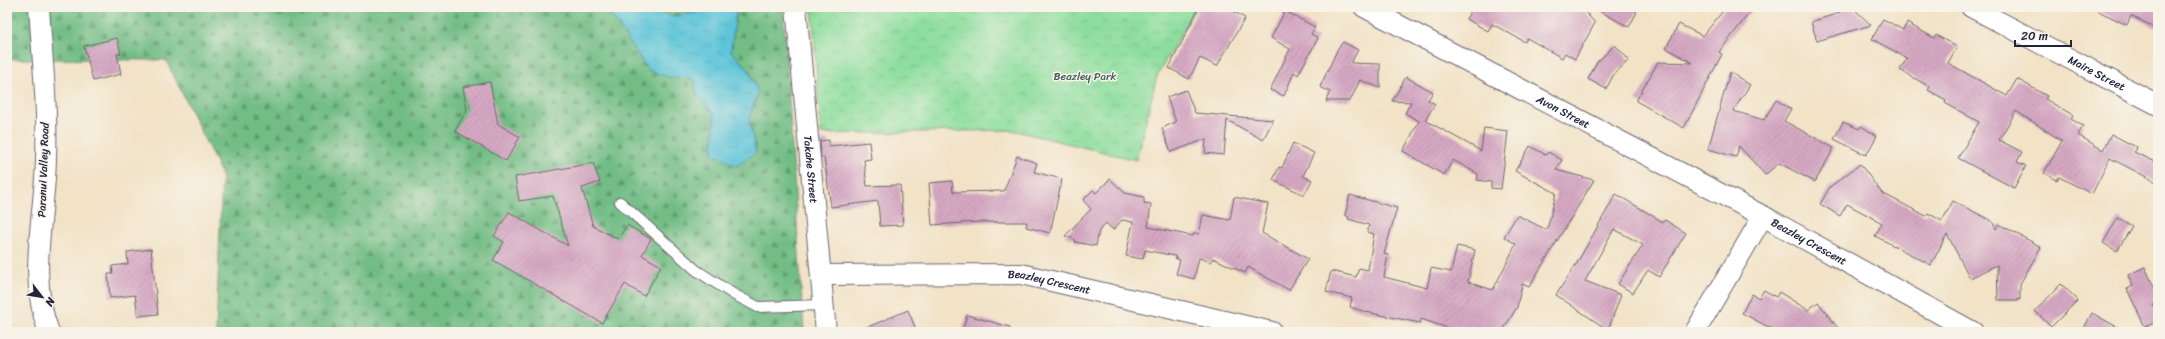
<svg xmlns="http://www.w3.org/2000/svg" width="2165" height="339" viewBox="0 0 2165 339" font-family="Sriracha,sans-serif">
<defs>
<pattern id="forest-firs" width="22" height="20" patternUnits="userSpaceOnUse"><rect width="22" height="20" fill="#72bd85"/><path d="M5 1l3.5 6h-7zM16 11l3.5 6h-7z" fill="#5d996e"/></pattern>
<pattern id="park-crowns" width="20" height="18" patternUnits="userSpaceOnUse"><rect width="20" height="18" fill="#8dde9e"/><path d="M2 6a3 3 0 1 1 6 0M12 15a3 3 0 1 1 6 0" fill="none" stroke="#79be89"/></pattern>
<pattern id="water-ripples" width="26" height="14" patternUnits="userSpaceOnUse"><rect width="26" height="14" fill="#5dc5d9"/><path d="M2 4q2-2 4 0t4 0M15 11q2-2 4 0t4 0" fill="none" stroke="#51a9bb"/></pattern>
<pattern id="building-hatch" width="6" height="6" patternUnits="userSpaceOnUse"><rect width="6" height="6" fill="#d5a7c3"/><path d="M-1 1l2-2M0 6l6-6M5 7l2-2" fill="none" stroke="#b78fa8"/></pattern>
</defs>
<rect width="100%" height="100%" fill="#f7f3e8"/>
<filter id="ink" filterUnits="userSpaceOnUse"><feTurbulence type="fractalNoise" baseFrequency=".025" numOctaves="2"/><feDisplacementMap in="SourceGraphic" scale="8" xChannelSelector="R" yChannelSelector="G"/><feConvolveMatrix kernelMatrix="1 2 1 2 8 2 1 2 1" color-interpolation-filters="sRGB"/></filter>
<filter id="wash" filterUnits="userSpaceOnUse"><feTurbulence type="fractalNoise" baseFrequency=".012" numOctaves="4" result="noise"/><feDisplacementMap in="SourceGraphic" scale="16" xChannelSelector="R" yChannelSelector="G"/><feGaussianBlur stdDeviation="0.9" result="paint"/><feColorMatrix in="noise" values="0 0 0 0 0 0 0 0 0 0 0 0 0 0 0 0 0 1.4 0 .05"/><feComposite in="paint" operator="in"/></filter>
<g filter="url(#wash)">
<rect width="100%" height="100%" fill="#f2e2c6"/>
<g fill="url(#forest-firs)" stroke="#4a7060">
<polygon points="7,7 609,7 608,10 648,70 669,77 694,79 697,95 714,114 713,153 756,152 749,119 758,92 749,70 731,51 737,7 783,7 804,332 216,332 222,175 166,60 7,59"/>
<polygon points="638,7 697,7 696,13 671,16"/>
</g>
<polygon fill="url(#park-crowns)" stroke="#58806c" points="812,7 1196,7 1157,76 1136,160 1012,130 821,134"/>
<polygon fill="url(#water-ripples)" stroke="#40748a" points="609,7 638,7 671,16 696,13 697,7 737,7 731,51 749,70 758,92 749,119 756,152 737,166 713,153 714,114 697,95 694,79 669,77 648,70 608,10"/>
<g id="blocks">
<g fill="url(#building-hatch)">
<polygon points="1199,7 1237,7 1234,12 1245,18 1217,66 1200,58 1189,79 1169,68"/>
<polygon points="1473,7 1581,7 1595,23 1575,59 1565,53 1562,58 1527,38 1525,42 1492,24 1488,31 1466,19"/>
<polygon points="1592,7 1628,7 1637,12 1629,27"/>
<polygon points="1726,7 1754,7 1719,52 1722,54 1684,128 1636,101 1658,62 1693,63 1666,48 1679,24 1703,36"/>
<polygon points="1844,7 1852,7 1871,25 1817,41 1811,22 1839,13"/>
<polygon points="2090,7 2158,7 2158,29 2131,16 2127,25"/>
<polygon points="1285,11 1315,27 1311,34 1318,38 1298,75 1294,72 1284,96 1270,90 1290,49 1271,38"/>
<polygon points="1883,19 1903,30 1907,23 1934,38 1936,35 1957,47 1948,63 2007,96 2017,79 2047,96 2045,99 2073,115 2071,119 2083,126 2078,135 2103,150 2111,134 2136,147 2134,152 2158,163 2158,183 2110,158 2092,194 2059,177 2057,180 2044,173 2062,141 2016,111 1999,140 2022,152 2017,162 2026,166 2014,188 1958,158 1979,122 1945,103 1946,100 1928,90 1930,87 1900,70 1907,58 1872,39"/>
<polygon points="117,38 121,53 117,54 121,74 93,81 84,46"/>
<polygon points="1343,42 1358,50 1351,63 1380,64 1380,88 1360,80 1350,101 1326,101 1330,92 1320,87 1338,48"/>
<polygon points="1615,45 1629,60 1614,74 1606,89 1588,79 1597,62"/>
<polygon points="1730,72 1750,85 1733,111 1764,120 1776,100 1791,109 1784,121 1834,148 1815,182 1779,163 1765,175 1739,146 1736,157 1708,149"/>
<polygon points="1406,77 1433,92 1428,100 1435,104 1425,120 1481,151 1484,128 1508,131 1501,189 1491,188 1491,182 1477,180 1478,174 1453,160 1444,175 1403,151 1419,121 1405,113 1411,102 1392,101"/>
<polygon points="490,82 498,124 520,137 506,161 455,131 467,110 463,87"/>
<polygon points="1186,90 1195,113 1273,120 1263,140 1227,120 1224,155 1205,153 1206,139 1171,152 1162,128 1176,122 1167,97"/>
<polygon points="1843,122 1859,129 1861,126 1877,136 1866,155 1834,139"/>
<polygon points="829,140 829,146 869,142 871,159 864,160 867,186 900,185 903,225 880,226 878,201 831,207 824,157 821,157 820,141"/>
<polygon points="1293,143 1314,153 1303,176 1312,180 1304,195 1273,180 1279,167 1282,168"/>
<polygon points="1530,146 1546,155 1548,152 1562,160 1556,170 1594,180 1529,287 1522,284 1517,307 1502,332 1460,332 1421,319 1420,323 1366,312 1350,307 1352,298 1326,292 1331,271 1356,277 1359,268 1368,270 1374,234 1367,232 1369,225 1348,219 1349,217 1345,215 1350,195 1397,208 1384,254 1388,255 1384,277 1427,288 1431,268 1451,272 1457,246 1475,250 1468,282 1493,290 1516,244 1504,237 1517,215 1547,230 1556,193 1515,171"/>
<polygon points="1017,156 1037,163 1034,172 1062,179 1050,233 1026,227 1027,222 979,222 932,225 929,183 952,181 953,192 1004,191"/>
<polygon points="593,163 600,182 582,188 593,226 618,239 627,225 651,239 642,255 661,266 644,296 625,284 602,323 493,260 504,242 494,236 509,212 568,246 553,196 519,201 515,177"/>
<polygon points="1860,164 1882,193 1926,216 1928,213 1942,221 1953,201 1992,221 1996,229 1999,224 2041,247 2020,284 2020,300 1998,300 1997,265 1970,278 1947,234 1931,265 1875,236 1882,223 1847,204 1840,216 1820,204 1830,187"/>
<polygon points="1110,179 1125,193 1144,197 1144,203 1151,204 1148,227 1193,236 1194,233 1199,234 1203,215 1230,220 1234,197 1268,204 1262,233 1308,259 1289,290 1248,267 1245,273 1213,258 1211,262 1199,258 1194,279 1176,274 1180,260 1175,258 1175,256 1145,250 1143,259 1126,256 1133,222 1122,220 1113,230 1106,223 1099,231 1096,246 1075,242 1075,239 1065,236 1091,209 1083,200 1093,190 1096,193"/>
<polygon points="1616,194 1663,222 1665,220 1686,233 1659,277 1648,270 1633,293 1618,284 1643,245 1614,229 1585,281 1621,295 1608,330 1556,295 1577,263"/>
<polygon points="2118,218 2132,226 2117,251 2103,243"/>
<polygon points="151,249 158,314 138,316 135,295 110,298 108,274 113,274 112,266 128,264 127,252"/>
<polygon points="2145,267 2158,296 2158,303 2153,305 2158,316 2158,321 2145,327 2127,289 2133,286 2128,275"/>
<polygon points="2061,284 2078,300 2051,327 2035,311"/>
<polygon points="1764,290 1776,297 1779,292 1808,310 1818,302 1841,332 1778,332 1742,313 1752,294 1759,298"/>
<polygon points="908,310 917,332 856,332"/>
<polygon points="2092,313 2126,332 2082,332"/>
<polygon points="967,315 1010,327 1010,332 962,332"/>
</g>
</g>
</g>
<g filter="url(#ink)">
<use href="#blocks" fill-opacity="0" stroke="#6b656c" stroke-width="1"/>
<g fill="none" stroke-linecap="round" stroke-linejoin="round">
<defs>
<polyline id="service" points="620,202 696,270 733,294 758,307 824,305"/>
<g id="minor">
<path d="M39,7C42,57 48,108 46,158C45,216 27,277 49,332"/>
<path id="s1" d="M796,7L826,332"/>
<path id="s2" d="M1364,7L1763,216L1973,332"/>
<path id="s3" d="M1971,7L2158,105"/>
<path id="s4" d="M822,275L1021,274L1272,332"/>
<polyline points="1695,332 1763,216"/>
</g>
</defs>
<use href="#service" stroke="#6b656c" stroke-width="12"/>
<use href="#minor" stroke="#6b656c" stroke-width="22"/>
<use href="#service" stroke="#fff" stroke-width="10"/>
<use href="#minor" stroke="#fff" stroke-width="20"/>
</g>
</g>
<g text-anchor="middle" stroke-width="3" stroke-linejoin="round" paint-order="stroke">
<g font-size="11" fill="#22223b" stroke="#f7f3e8">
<text dy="4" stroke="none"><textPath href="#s3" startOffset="142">Maire Street</textPath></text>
<text dy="4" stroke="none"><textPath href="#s2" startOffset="225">Avon Street</textPath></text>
<text dy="4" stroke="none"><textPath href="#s1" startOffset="163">Takahe Street</textPath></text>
<text transform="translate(43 170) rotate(-88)" y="4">Paranui Valley Road</text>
<text dy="4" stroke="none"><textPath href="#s2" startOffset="503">Beazley Crescent</textPath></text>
<text dy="4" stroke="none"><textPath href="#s4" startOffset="228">Beazley Crescent</textPath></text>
</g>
<g font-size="11" fill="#425a59" stroke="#f7f3e8">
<text x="1085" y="80">Beazley Park</text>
</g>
</g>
<rect width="2165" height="339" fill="none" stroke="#f7f3e8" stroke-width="24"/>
<g transform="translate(42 297) rotate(121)" stroke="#f7f3e8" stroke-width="3" paint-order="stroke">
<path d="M0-3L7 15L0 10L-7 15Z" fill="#22223b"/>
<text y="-6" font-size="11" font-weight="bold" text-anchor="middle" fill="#22223b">N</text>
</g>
<path d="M2015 40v6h56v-6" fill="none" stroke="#22223b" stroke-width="2"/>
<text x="2021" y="40" font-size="12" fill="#22223b" stroke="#f7f3e8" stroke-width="3" paint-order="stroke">20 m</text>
</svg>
